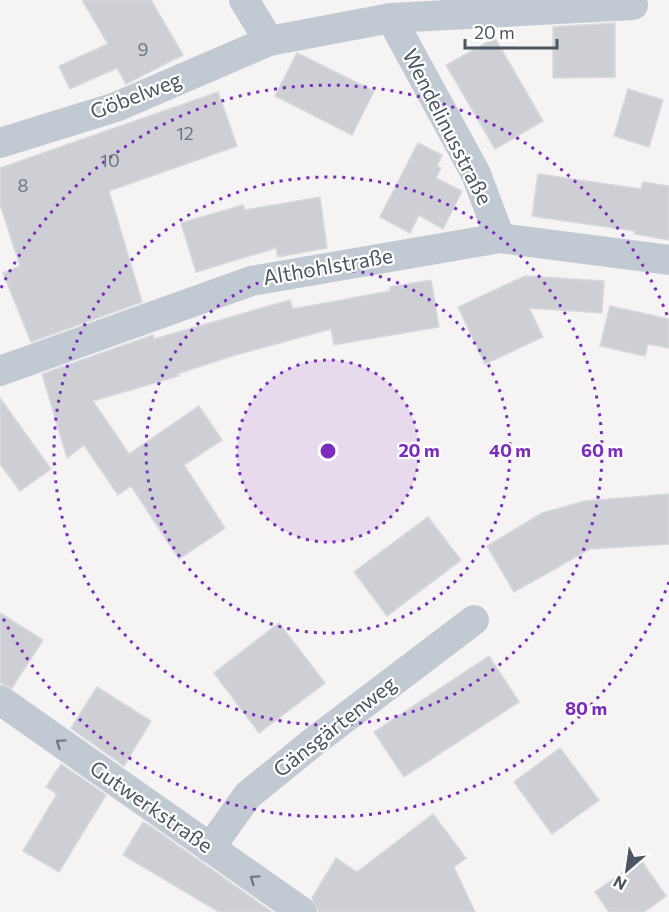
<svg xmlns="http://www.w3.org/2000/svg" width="669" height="912" viewBox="0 0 669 912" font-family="Commissioner,sans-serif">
<rect width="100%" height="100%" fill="#f5f3f3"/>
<g fill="#cdcfd5" stroke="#d7d9de" stroke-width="1.5">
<polygon points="82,0 151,0 183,55 126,84 117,68 70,89 59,66 108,44"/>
<polygon points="615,23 615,77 553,78 553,27"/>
<polygon points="495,38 543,121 495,149 446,65"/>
<polygon points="297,53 374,91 352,135 275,96"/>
<polygon points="628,89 663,100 649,147 614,136"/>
<polygon points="218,92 237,146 109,191 142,302 31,342 3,273 20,266 0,204 0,168"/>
<polygon points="418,143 442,155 437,166 441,168 436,178 462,191 443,229 419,215 410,233 380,217"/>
<polygon points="538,174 641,189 643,182 669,186 669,240 634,234 635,231 532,216"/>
<polygon points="320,197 327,248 278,257 276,248 196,272 181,223 243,205 245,210"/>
<polygon points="525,276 604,281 602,313 529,308 543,337 485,364 458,307"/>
<polygon points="431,280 439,327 334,345 331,329 232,356 177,374 179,376 93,401 129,454 199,406 222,440 184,465 225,528 179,559 131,486 118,495 84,445 67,458 42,374 153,335 154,339 290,300 293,309 390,291 390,287"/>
<polygon points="610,306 669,319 669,348 648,344 645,356 600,346"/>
<polygon points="0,398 51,469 20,491 0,464"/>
<polygon points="669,494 669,544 590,549 514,592 487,546 542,513 585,501"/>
<polygon points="428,517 461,560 387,616 354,572"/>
<polygon points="0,613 43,640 12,688 0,683"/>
<polygon points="279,623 325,683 259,733 214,673"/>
<polygon points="489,656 519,702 404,777 374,732"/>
<polygon points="97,687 151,721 124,766 71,728"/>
<polygon points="560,748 599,800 552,834 514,782"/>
<polygon points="61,764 106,795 59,872 23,851 57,794 46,787"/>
<polygon points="433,814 466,858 454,867 475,912 319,912 312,898 336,858 357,872"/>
<polygon points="143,822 150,826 272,912 219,912 123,855"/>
<polygon points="641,860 666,896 644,912 609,912 595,892"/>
</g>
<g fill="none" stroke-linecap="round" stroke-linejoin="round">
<g stroke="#c1cad2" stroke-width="30">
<polyline points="244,0 269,41 391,18 476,174 500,238"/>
<polyline points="391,18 633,5"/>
<polyline points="0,143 116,107 269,41"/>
<polyline points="0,371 251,281 500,238 669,260"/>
<polyline points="0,700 302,912"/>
<polyline points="210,848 248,795 316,740 474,620"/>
</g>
</g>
<defs><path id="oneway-chevron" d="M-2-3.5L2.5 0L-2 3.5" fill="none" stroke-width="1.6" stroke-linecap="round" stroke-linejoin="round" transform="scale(1.5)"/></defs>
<g stroke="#6e7983">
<use href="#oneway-chevron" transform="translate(60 743) rotate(-145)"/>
<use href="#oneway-chevron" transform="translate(254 879) rotate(-145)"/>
</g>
<circle cx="328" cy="451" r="91" fill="#7b2cbf" fill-opacity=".12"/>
<g fill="none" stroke="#7b2cbf" stroke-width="3" stroke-dasharray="3 6">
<circle cx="328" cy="451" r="91"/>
<circle cx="328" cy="451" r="182"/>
<circle cx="328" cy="451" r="274"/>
<path d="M669 582A365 365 0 0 1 1 614M1 288A365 365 0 0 1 669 320"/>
</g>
<g text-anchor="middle" stroke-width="4.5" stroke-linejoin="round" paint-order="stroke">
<g font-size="18" fill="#6b747e">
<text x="143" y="56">9</text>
<text x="185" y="140">12</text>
<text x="110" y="167">10</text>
<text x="23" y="192">8</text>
</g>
<g font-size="21" fill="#4a5661" stroke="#fff">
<text transform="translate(136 96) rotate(-21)" y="7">Göbelweg</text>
<text transform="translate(447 127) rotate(63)" y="7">Wendelinusstraße</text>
<text transform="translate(328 267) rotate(-10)" y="7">Althohlstraße</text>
<text transform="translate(335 727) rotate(-38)" y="7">Gänsgärtenweg</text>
<text transform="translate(151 807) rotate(35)" y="7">Gutwerkstraße</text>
</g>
</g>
<circle cx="328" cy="451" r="9" fill="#7b2cbf" stroke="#fff" stroke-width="3"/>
<g font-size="18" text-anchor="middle" font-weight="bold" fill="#7b2cbf" stroke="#fff" stroke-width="4.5" stroke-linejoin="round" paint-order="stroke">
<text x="419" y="457">20 m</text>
<text x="510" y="457">40 m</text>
<text x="602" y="457">60 m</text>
<text x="586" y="715">80 m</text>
</g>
<g transform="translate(627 870) rotate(209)" stroke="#ffffff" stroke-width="4.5" paint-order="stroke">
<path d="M0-4.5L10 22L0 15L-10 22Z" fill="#4a5661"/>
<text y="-9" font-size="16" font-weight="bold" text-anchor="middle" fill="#4a5661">N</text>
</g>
<path d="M465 39v9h92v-9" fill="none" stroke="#4a5661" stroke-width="3"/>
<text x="474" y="39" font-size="18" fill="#4a5661" stroke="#ffffff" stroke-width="4.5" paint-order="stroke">20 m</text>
</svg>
